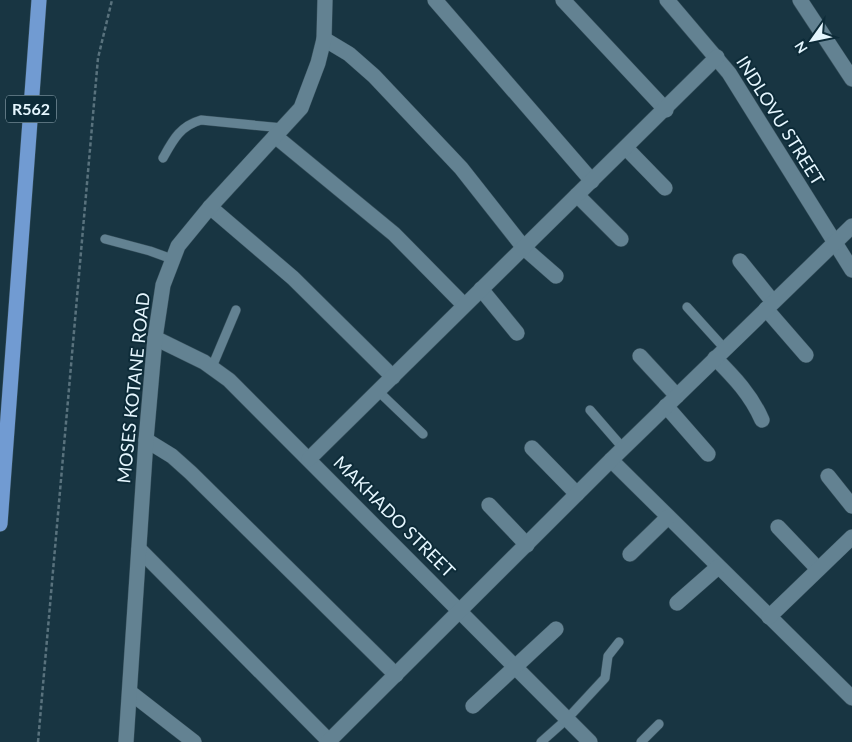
<svg xmlns="http://www.w3.org/2000/svg" width="852" height="742" viewBox="0 0 852 742" font-family="Lato,sans-serif">
<rect width="100%" height="100%" fill="#183542"/>
<g fill="none" stroke-linecap="round" stroke-linejoin="round">
<defs>
<g id="lane">
<path d="M163,158C173,140 180,126 201,120L283,128"/>
<polyline points="105,239 150,251 172,259"/>
<polyline points="687,307 725,349"/>
<polyline points="212,367 236,310"/>
<polyline points="378,391 423,434"/>
<polyline points="590,410 623,448"/>
<polyline points="541,742 567,719 605,678 608,656 619,642"/>
<polyline points="641,742 659,724"/>
</g>
<g id="street">
<polyline points="435,0 592,181"/>
<polyline points="563,0 666,110"/>
<polyline points="667,0 729,73 852,270"/>
<polyline points="800,0 852,79"/>
<polyline points="324,39 349,54 374,76 461,168 524,248 556,276"/>
<polyline points="275,136 394,234 464,305"/>
<polyline points="626,148 665,188"/>
<polyline points="577,195 621,239"/>
<polyline points="210,207 293,278 393,377"/>
<polyline points="740,261 773,302"/>
<polyline points="481,289 517,333"/>
<polyline points="766,309 806,355"/>
<polyline points="155,338 204,362 229,380 590,742"/>
<polyline points="640,356 677,396"/>
<path d="M715,358C735,378 751,395 762,420"/>
<polyline points="666,406 708,454"/>
<polyline points="146,440 172,456 191,473 396,675"/>
<polyline points="532,448 577,494"/>
<polyline points="309,459 717,57"/>
<polyline points="611,460 852,698"/>
<polyline points="828,476 852,506"/>
<polyline points="489,505 527,545"/>
<polyline points="778,527 818,569"/>
<polyline points="139,549 329,741"/>
<polyline points="630,554 668,517"/>
<polyline points="677,603 718,567"/>
<polyline points="769,617 852,537"/>
<polyline points="131,693 194,742"/>
<polyline points="473,706 556,629"/>
<polyline points="126,742 146,440 155,338 163,285 178,246 210,207 301,108 318,63 324,39 325,0"/>
<polyline points="328,742 611,460 852,226"/>
</g>
<polyline id="primary" points="0,524 39,0"/>
</defs>
<use href="#lane" stroke="#37505c" stroke-width="10"/>
<use href="#street" stroke="#37505c" stroke-width="16"/>
<use href="#primary" stroke="#37505c" stroke-width="16"/>
<polyline stroke="#59727d" stroke-width="2.5" stroke-dasharray="4 2.5" stroke-linecap="butt" points="38,742 98,58 112,0"/>
<use href="#lane" stroke="#638292" stroke-width="9"/>
<use href="#street" stroke="#638292" stroke-width="15"/>
<use href="#primary" stroke="#719bd2" stroke-width="15"/>
</g>
<g text-anchor="middle" stroke-width="4" stroke-linejoin="round" paint-order="stroke">
<rect fill="#0d2b38" stroke="#a4b9c3" stroke-width="1" x="6" y="95.5" width="50" height="27" rx="4"/>
<g font-size="16" font-weight="bold" fill="#e5f6fe">
<text x="31" y="115">R562</text>
</g>
<g font-size="18" fill="#e5f6fe" stroke="#0d2b38">
<text transform="translate(780 121) rotate(58)" y="6">INDLOVU STREET</text>
<text transform="translate(134 388) rotate(-84)" y="6">MOSES KOTANE ROAD</text>
<text transform="translate(394 517) rotate(45)" y="6">MAKHADO STREET</text>
</g>
</g>
<g transform="translate(812 40) rotate(237)" stroke="#0d2b38" stroke-width="4" paint-order="stroke">
<path d="M0-4L9 19L0 12L-9 19Z" fill="#e5f6fe"/>
<text y="-8" font-size="14" font-weight="bold" text-anchor="middle" fill="#e5f6fe">N</text>
</g>
</svg>
